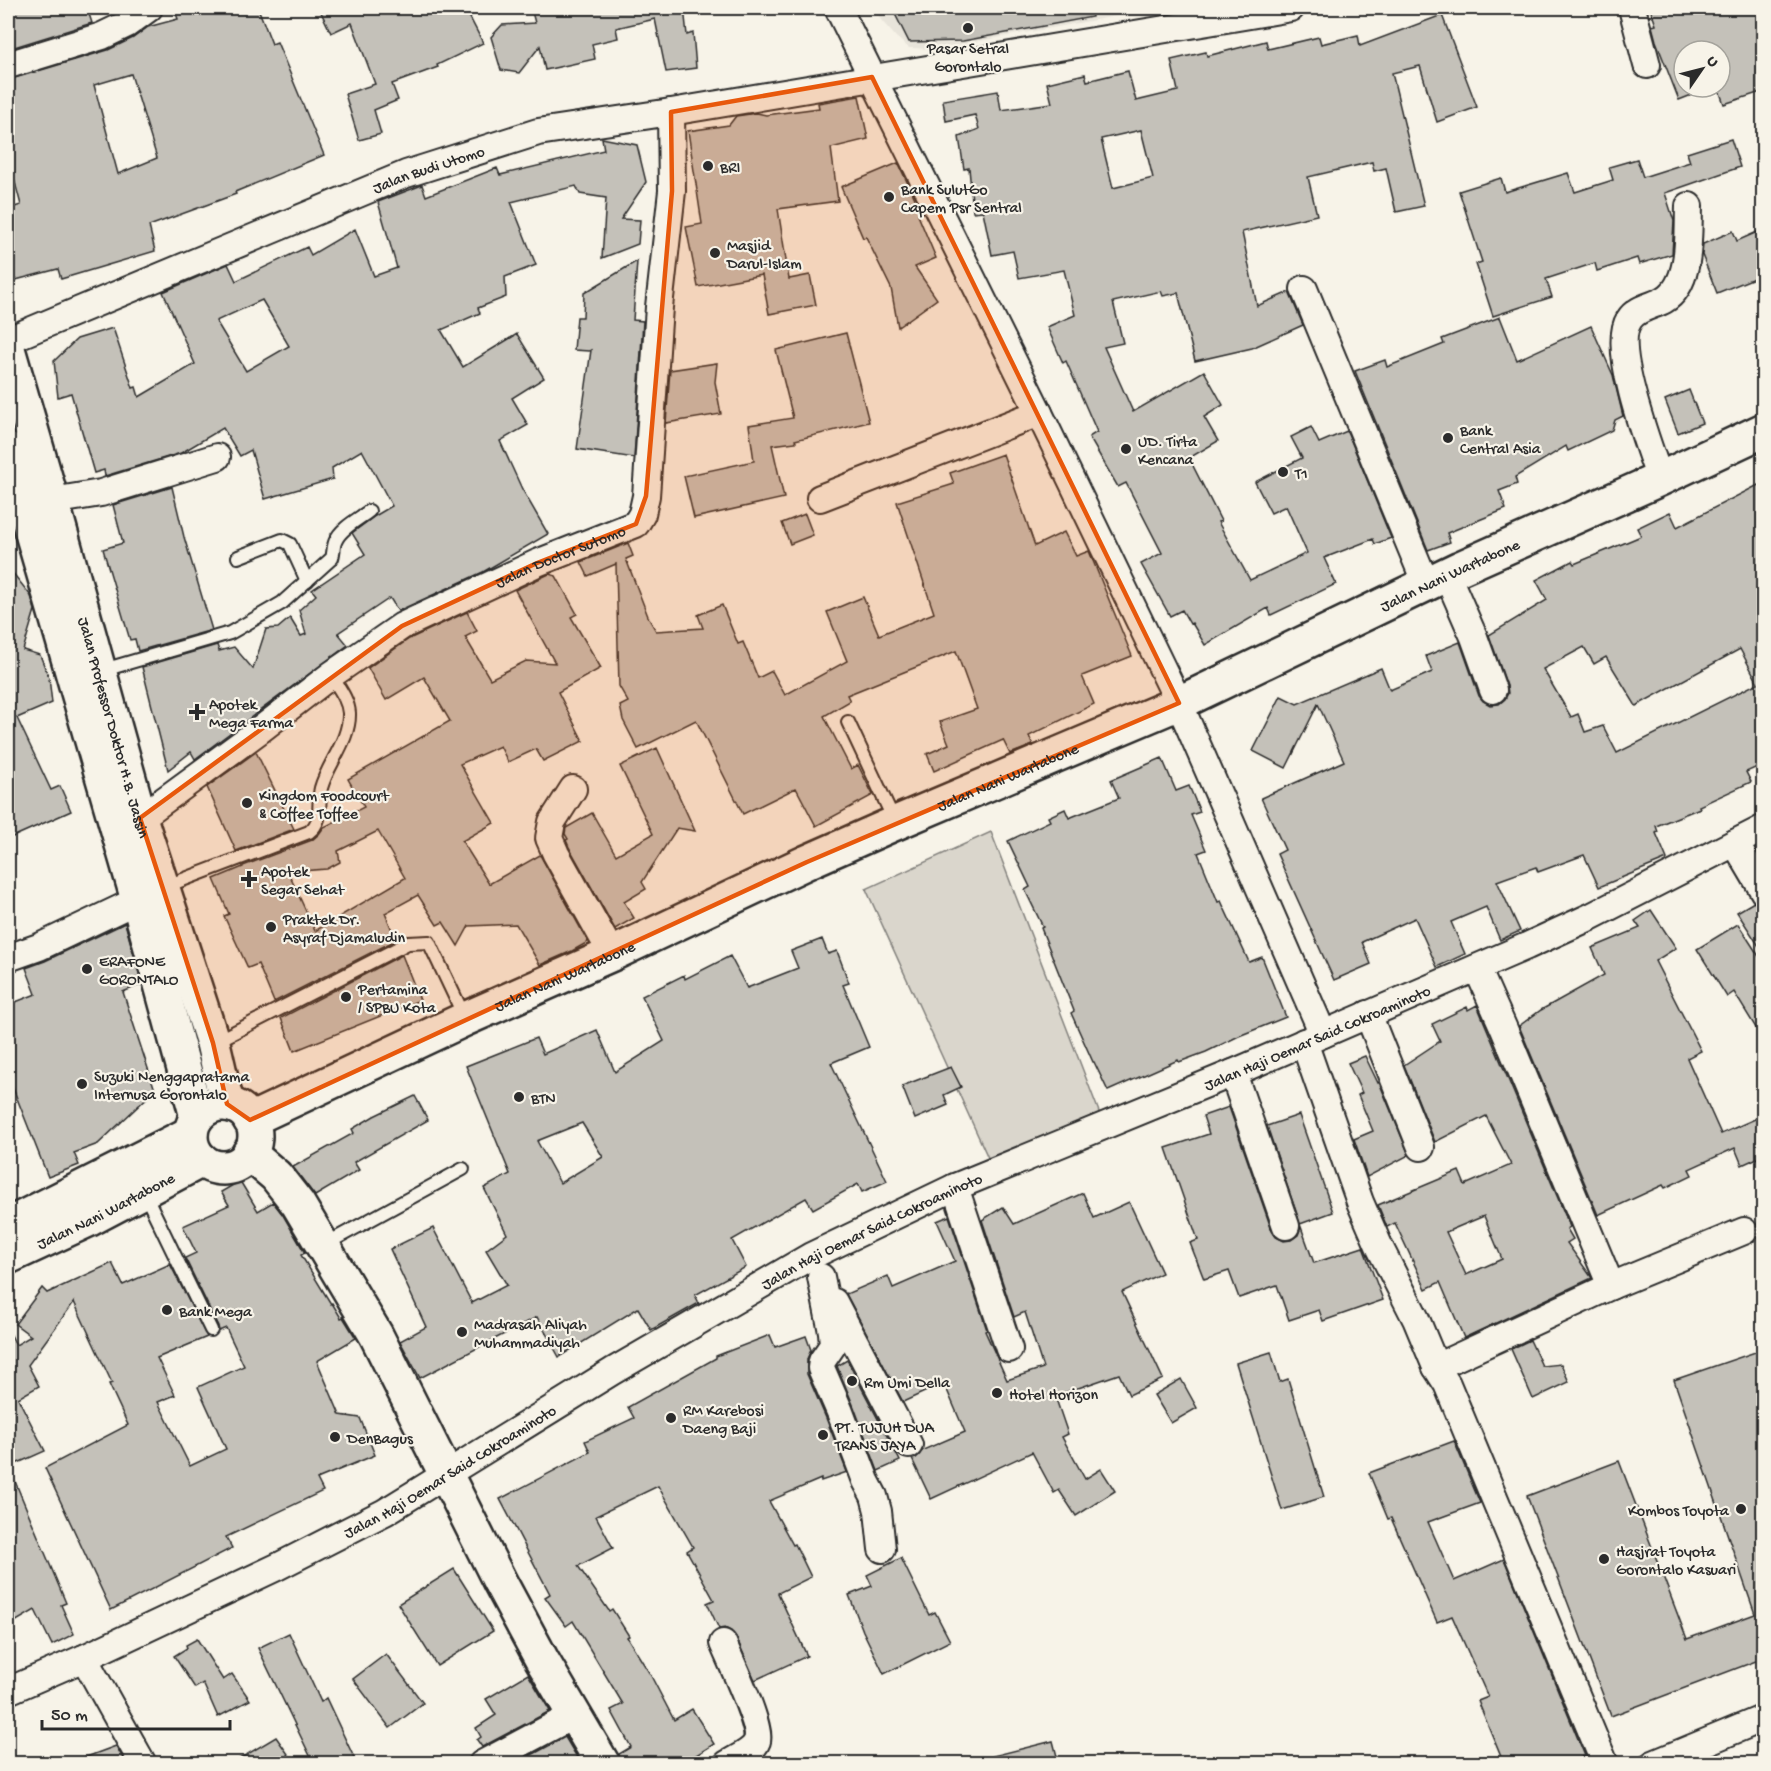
<svg xmlns="http://www.w3.org/2000/svg" width="1771" height="1771" viewBox="0 0 1771 1771" font-family="'Gochi Hand',sans-serif">
<rect width="100%" height="100%" fill="#f7f3e8"/>
<filter id="ink" filterUnits="userSpaceOnUse"><feTurbulence type="fractalNoise" baseFrequency=".0167" numOctaves="2"/><feDisplacementMap in="SourceGraphic" scale="12" xChannelSelector="R" yChannelSelector="G"/><feConvolveMatrix kernelMatrix="1 2 1 2 8 2 1 2 1" color-interpolation-filters="sRGB"/></filter>
<g filter="url(#ink)">
<polygon fill="#e8e4da" points="875,8 1160,8 936,49 909,48 896,37 881,20"/>
<polygon fill="#dad6cc" stroke="#82807c" stroke-width="1.5" points="991,832 1101,1117 990,1162 866,889"/>
<g fill="#c4c1b9" stroke="#2b2b2b" stroke-width="1.5" fill-rule="evenodd">
<polygon points="8,8 87,8 92,23 8,49"/>
<path d="M174,8H258L272,44L277,42L324,155L235,192L236,194L149,226L155,251L61,279L58,269L8,282V209L21,205L8,156V80L108,50L133,38L148,27L178,19ZM131,74L157,158L118,174L94,85Z"/>
<polygon points="319,8 465,8 483,43 437,65 438,67 392,84 398,100 374,110 381,134 359,140 345,94 375,84 352,23 331,33"/>
<polygon points="531,8 684,8 687,35 693,33 696,68 666,72 655,19 616,28 618,38 592,44 595,59 545,70 540,46 519,73 501,70 491,37 502,25 535,23"/>
<polygon points="892,8 1091,8 1092,17 963,41 909,42"/>
<polygon points="1650,8 1764,8 1764,91 1724,104 1718,87 1720,87 1720,51 1684,51 1684,87 1712,87 1679,100 1656,41 1652,26 1656,25"/>
<path d="M1442,15L1477,107L1437,122L1420,66L1392,73L1424,206L1396,212L1386,168L1374,171L1372,162L1308,177L1317,215L1242,232L1257,306L1289,292L1303,325L1252,348L1195,361L1178,293L1163,296L1161,291L1113,302L1123,343L1104,347L1133,412L1204,371L1223,405L1204,417L1218,441L1189,458L1221,521L1218,522L1250,580L1307,553L1286,506L1271,513L1255,482L1302,458L1291,437L1311,427L1319,443L1347,431L1391,538L1375,544L1373,539L1324,558L1336,584L1271,615L1268,608L1205,645L1192,623L1190,624L1182,610L1170,616L1141,564L1162,553L1126,483L1118,487L1089,437L1097,432L1066,361L1063,363L1047,327L1075,315L1064,270L1019,278L1013,251L992,255L983,211L973,212L969,168L964,169L959,137L979,129L975,115L946,121L943,100L998,91L1001,110L1052,103L1047,83L1085,74L1087,81L1128,71L1136,101L1178,91L1171,60L1206,52L1207,56L1266,41L1268,49L1319,37L1321,44L1358,35L1360,46ZM1141,130L1153,178L1113,188L1101,139Z"/>
<polygon points="859,96 868,139 831,148 838,201 778,209 789,279 810,275 816,305 769,314 762,275 698,287 686,227 702,224 688,131 729,125 736,116 757,113 766,115 819,108 818,103"/>
<path d="M602,138L637,145L646,182L621,219L640,220L638,244L602,258L606,198L580,194L576,186L511,202L536,265L505,277L506,297L478,308L480,313L441,330L463,367L517,334L544,378L512,398L528,425L500,441L522,489L548,534L483,572L398,611L390,598L338,633L348,645L195,759L191,752L168,770L142,667L217,645L219,651L234,647L253,669L266,629L278,628L290,618L301,636L306,634L299,610L316,595L312,590L365,554L352,533L375,516L392,506L362,450L332,468L333,479L265,499L251,450L240,456L223,428L181,453L105,476L104,470L94,473L71,393L58,397L54,361L77,339L113,328L133,388L136,387L139,397L195,364L163,292L228,264L236,281L307,247L311,255L355,229L374,276L397,268L378,202L422,185L426,196L497,168L500,175L604,150ZM262,300L289,346L246,371L216,321Z"/>
<polygon points="1731,139 1740,167 1665,193 1674,221 1672,254 1639,264 1637,258 1597,271 1595,263 1546,279 1552,297 1493,316 1476,264 1482,262 1459,191 1501,178 1505,192 1568,173 1575,192 1613,180 1609,167 1637,159 1643,177 1690,162 1687,153"/>
<polygon points="898,163 922,213 918,215 936,258 915,267 937,299 898,327 891,288 866,237 863,238 841,187"/>
<polygon points="1764,229 1764,274 1717,293 1702,255 1703,244 1733,231 1737,241"/>
<polygon points="637,261 633,320 643,321 634,458 577,449 591,350 589,351 574,350 577,317 583,317 584,293"/>
<polygon points="1500,317 1517,360 1591,326 1613,375 1623,416 1615,420 1612,430 1568,451 1566,446 1515,477 1517,484 1499,491 1506,509 1447,533 1450,542 1428,550 1355,371 1385,360 1387,367 1444,344 1442,339"/>
<polygon points="846,333 869,422 795,440 796,442 772,445 784,498 694,518 684,476 754,461 749,425 793,418 776,350"/>
<polygon points="717,363 715,382 721,414 666,423 670,370"/>
<polygon points="1689,390 1702,423 1678,433 1665,400"/>
<polygon points="1003,454 1035,546 1064,532 1076,556 1089,551 1132,656 1082,676 1094,704 1029,736 1033,745 1010,754 1003,740 934,771 927,754 949,744 940,722 977,709 956,651 847,695 850,701 824,716 851,769 858,765 873,795 816,826 796,788 743,814 696,720 638,749 623,720 620,706 628,702 619,686 616,564 588,576 581,562 628,543 633,556 626,559 649,619 656,631 703,628 698,615 722,605 738,644 743,642 758,678 772,671 785,695 847,661 827,612 863,597 879,635 934,613 897,502 954,484 950,473"/>
<path d="M1764,482V764L1746,772L1751,782L1699,806L1700,808L1656,826L1658,832L1656,833L1667,859L1599,887L1584,855L1538,872L1536,867L1497,881L1520,931L1500,940L1486,907L1451,922L1465,954L1437,967L1415,918L1362,942L1371,964L1334,980L1277,854L1285,850L1261,798L1344,761L1318,704L1286,768L1253,751L1281,696L1297,704L1381,668L1390,690L1432,672L1426,656L1460,642L1479,696L1483,701L1490,705L1499,704L1505,699L1508,693L1507,686L1489,635L1547,600L1536,580L1572,561L1574,564L1641,536L1637,528L1670,512L1677,527ZM1584,647L1594,664L1606,657L1636,706L1740,649L1758,683L1617,753L1603,726L1585,732L1578,714L1571,717L1543,669Z"/>
<polygon points="172,487 184,537 212,630 138,651 135,639 130,640 103,549 123,543 113,505"/>
<polygon points="805,514 813,535 790,544 782,523"/>
<polygon points="8,567 31,596 35,610 23,650 40,655 49,678 52,703 17,718 51,790 60,786 71,811 8,839"/>
<path d="M549,574L556,576L577,614L571,617L601,668L558,692L583,741L543,761L536,749L508,762L500,746L460,764L494,823L462,841L489,884L540,855L588,942L572,951L540,965L516,924L469,926L458,946L443,922L437,925L418,895L385,913L396,940L274,1002L258,964L248,968L224,916L229,914L214,879L243,867V866L312,840L319,834L324,827L364,807L348,779L450,721L424,677L386,700L368,668L409,639L467,612L477,631L465,637L490,679L526,661L555,663L515,590ZM378,831L405,878L315,931L288,872L327,869L340,862L338,851Z"/>
<polygon points="657,748 695,831 677,828 642,882 646,889 624,902 634,918 615,929 569,847 566,840 568,839 565,834 566,828 592,813 616,855 653,834 620,766"/>
<polygon points="256,752 294,829 236,851 207,787"/>
<polygon points="1162,758 1176,791 1189,786 1200,812 1191,815 1206,850 1198,853 1218,902 1221,901 1249,962 1262,957 1286,1017 1239,1036 1206,1052 1179,1062 1178,1060 1108,1091 1094,1062 1093,1062 1071,1013 1074,1011 1041,928 1043,927 1025,890 1030,887 1008,841 1050,821 1048,817 1065,809 1069,818 1119,798 1111,780"/>
<polygon points="1754,902 1759,906 1764,913 1764,954 1737,912"/>
<polygon points="1651,910 1676,948 1655,961 1701,1051 1687,1058 1721,1134 1764,1115 1764,1155 1742,1165 1735,1148 1689,1169 1692,1175 1665,1188 1663,1185 1598,1215 1519,1026 1541,1010 1604,975 1592,948 1640,928 1635,921"/>
<polygon points="125,923 142,984 123,992 155,1090 98,1144 74,1153 79,1165 48,1177 9,1078 13,1075 8,1060 8,1005 36,994 26,968 45,961"/>
<polygon points="1738,924 1764,964 1764,1041 1734,992 1727,997 1697,949"/>
<path d="M822,939L828,954L837,951L849,983L843,985L869,1047L831,1063L887,1181L862,1192L858,1184L813,1209L806,1198L732,1240L746,1267L695,1295L699,1303L651,1330L638,1308L559,1357L537,1317L420,1378L400,1341L426,1327L390,1249L433,1228L472,1303L507,1285L486,1250L507,1234L484,1188L510,1174L466,1066L536,1038L543,1054L597,1030L615,1072L664,1041L642,996L684,975L685,979L730,956L747,988L798,968L791,951ZM582,1123L603,1157L560,1183L537,1141Z"/>
<polygon points="402,955 420,1000 294,1051 281,1018"/>
<path d="M1477,1005L1570,1227L1567,1229L1573,1239L1567,1243L1592,1278L1464,1338L1440,1282L1426,1289L1395,1223L1387,1227L1378,1205L1459,1171L1465,1185L1511,1165L1486,1116L1435,1142L1404,1065L1440,1041L1432,1024L1467,1007L1468,1010ZM1484,1216L1502,1259L1466,1275L1446,1232Z"/>
<polygon points="1365,1056 1378,1083 1379,1082 1409,1155 1367,1177 1354,1139 1373,1131 1358,1095 1362,1093 1348,1063"/>
<polygon points="951,1067 961,1087 944,1095 948,1105 915,1119 902,1086"/>
<polygon points="415,1096 428,1120 354,1162 359,1170 315,1196 293,1167 354,1133 352,1129 374,1116"/>
<polygon points="1229,1107 1272,1231 1276,1237 1284,1241 1291,1240 1298,1235 1301,1227 1314,1263 1363,1247 1383,1300 1323,1321 1319,1310 1289,1320 1277,1285 1239,1298 1229,1271 1204,1279 1190,1243 1198,1240 1166,1148 1209,1134 1203,1116"/>
<polygon points="1299,1115 1333,1212 1300,1224 1267,1126"/>
<polygon points="240,1181 258,1211 273,1202 283,1215 305,1253 301,1255 331,1304 332,1303 341,1318 343,1317 356,1338 317,1361 340,1415 360,1418 375,1455 317,1479 323,1491 226,1537 232,1548 111,1610 45,1468 128,1425 109,1384 112,1383 74,1302 28,1365 39,1386 18,1398 45,1451 9,1467 66,1603 61,1605 74,1634 52,1645 35,1610 8,1626 8,1329 16,1345 31,1336 15,1324 42,1288 47,1293 112,1263 123,1285 170,1264 207,1337 157,1358 175,1395 158,1402 190,1466 226,1449 198,1387 244,1366 226,1328 219,1331 218,1326 185,1258 196,1253 183,1226 229,1205 221,1192"/>
<polygon points="1083,1193 1094,1218 1129,1202 1162,1273 1122,1292 1163,1379 1129,1395 1119,1374 1055,1396 1068,1434 1062,1437 1085,1479 1101,1469 1115,1491 1076,1516 1059,1490 1054,1493 1032,1452 931,1499 912,1459 916,1458 923,1450 965,1432 944,1383 903,1402 846,1294 888,1276 893,1288 955,1261 937,1221 949,1216 987,1330 985,1331 1007,1380 1043,1368 1025,1312 1014,1317 982,1220 1003,1207 1014,1224"/>
<polygon points="770,1335 775,1347 806,1336 811,1350 807,1359 807,1374 826,1418 847,1472 821,1481 821,1479 769,1501 793,1545 795,1544 811,1577 778,1593 807,1656 755,1680 736,1637 731,1631 725,1628 719,1629 707,1603 714,1600 687,1551 693,1547 658,1486 596,1516 613,1548 578,1566 609,1611 612,1609 629,1636 627,1637 650,1674 674,1720 692,1709 714,1744 682,1764 622,1764 619,1754 631,1747 611,1710 623,1704 573,1621 566,1626 545,1597 550,1594 500,1499 590,1452 585,1441 634,1418 628,1407 716,1358 716,1356"/>
<polygon points="1530,1340 1542,1366 1561,1364 1569,1382 1533,1399 1511,1349"/>
<polygon points="1764,1349 1764,1658 1611,1716 1527,1496 1619,1461 1687,1639 1755,1614 1674,1380"/>
<polygon points="1271,1352 1280,1382 1288,1379 1324,1497 1282,1510 1236,1363"/>
<polygon points="847,1360 900,1461 878,1471 854,1407 837,1366"/>
<polygon points="1181,1379 1197,1408 1171,1423 1154,1395"/>
<polygon points="1454,1441 1480,1503 1428,1522 1454,1581 1504,1559 1585,1756 1568,1764 1504,1764 1478,1701 1488,1697 1452,1616 1437,1622 1391,1518 1388,1519 1369,1473"/>
<polygon points="901,1558 929,1615 935,1612 950,1641 884,1674 863,1631 849,1595 872,1586 867,1575"/>
<polygon points="454,1569 493,1631 437,1666 398,1604"/>
<polygon points="289,1633 321,1702 326,1698 357,1764 314,1764 258,1648"/>
<polygon points="197,1639 223,1680 232,1674 250,1700 218,1717 203,1683 195,1688 174,1656 187,1648 186,1645"/>
<polygon points="386,1654 423,1703 390,1728 353,1679"/>
<polygon points="528,1674 550,1711 482,1747 477,1740 481,1737 476,1728 496,1715 486,1699"/>
<polygon points="276,1737 295,1764 231,1764"/>
<polygon points="565,1737 581,1764 515,1764"/>
<polygon points="1053,1741 1059,1764 994,1764 993,1756"/>
<polygon points="116,1746 126,1764 74,1764 73,1762"/>
</g>
<g fill="none" stroke-linecap="round" stroke-linejoin="round">
<defs>
<g id="lane">
<polyline points="238,557 282,540 290,544 307,581"/>
<path d="M100,671L230,633L282,603L332,558C334,552 333,545 336,540C341,528 359,519 369,511"/>
<polyline points="848,722 895,822"/>
<path d="M164,887L309,832C324,821 317,804 321,788C328,763 350,740 349,713C348,699 338,687 331,675"/>
<polyline points="215,1042 408,943 429,942 465,1018"/>
<polyline points="144,1192 211,1330"/>
<polyline points="324,1245 463,1169"/>
</g>
<g id="street">
<polyline points="838,8 1039,413 1179,703 1323,1034"/>
<polyline points="1632,8 1647,65"/>
<polyline points="8,65 102,36 127,24 149,8"/>
<polyline points="1304,289 1426,584"/>
<path id="s1" d="M8,340L406,174L538,132L671,112L1291,8"/>
<path d="M1660,479C1649,448 1611,347 1629,320C1636,308 1653,306 1664,300C1692,284 1688,234 1689,206"/>
<polyline points="820,498 1039,413"/>
<polyline points="52,501 101,493 217,457"/>
<polyline points="1447,575 1474,637 1493,690"/>
<polyline points="573,789 552,822 549,838 556,854 612,954"/>
<path id="s2" d="M140,818L260,730L331,675L402,626L537,563L636,524L642,514L646,496L659,307L672,191L671,112"/>
<polyline points="1735,843 1764,892"/>
<polyline points="8,958 39,947 138,900"/>
<polyline points="1477,968 1504,1029 1611,1286"/>
<polyline points="1368,1014 1421,1147"/>
<polyline points="1304,1042 1360,1202 1380,1248 1416,1319 1436,1367 1447,1384 1605,1764"/>
<polyline points="1233,1073 1286,1226"/>
<polyline points="955,1187 1009,1349"/>
<polyline points="821,1277 832,1332 833,1345 822,1361 821,1368 840,1412 866,1481 874,1496 878,1511 882,1549"/>
<polyline points="834,1302 909,1445"/>
<polyline points="1436,1367 1611,1286 1744,1231"/>
<path d="M723,1643C730,1660 762,1727 757,1741C753,1752 736,1758 727,1764"/>
<polyline points="84,1658 142,1762"/>
<path id="s3" d="M8,1691L84,1658L277,1567L385,1512L613,1371L811,1256L955,1187L1233,1073L1527,946L1590,917L1764,828"/>
<polyline points="482,1764 574,1715"/>
<polyline points="1653,1764 1764,1718"/>
</g>
<polyline id="secondary" points="249,1153 276,1176 298,1204 376,1335 500,1582 542,1660 603,1764"/>
<g id="primary">
<path id="s4" d="M250,1120L465,1019L612,954L807,862L891,825L1179,703L1460,568L1660,479L1764,430"/>
</g>
<g id="highway">
<path id="s5" d="M8,349L52,501L140,818L213,1043L227,1104"/>
<polyline points="8,450 138,900 197,1117"/>
<circle cx="223" cy="1136" r="32"/>
<polyline points="8,1225 191,1133"/>
<path id="s6" d="M8,1257L90,1219L202,1160"/>
</g>
</defs>
<use href="#lane" stroke="#2b2b2b" stroke-width="16"/>
<use href="#street" stroke="#2b2b2b" stroke-width="30"/>
<use href="#secondary" stroke="#2b2b2b" stroke-width="38"/>
<use href="#primary" stroke="#2b2b2b" stroke-width="38"/>
<use href="#highway" stroke="#2b2b2b" stroke-width="38"/>
<use href="#lane" stroke="#f7f3e8" stroke-width="12"/>
<use href="#street" stroke="#f7f3e8" stroke-width="26"/>
<use href="#secondary" stroke="#f7f3e8" stroke-width="33"/>
<use href="#primary" stroke="#f7f3e8" stroke-width="33"/>
<use href="#highway" stroke="#f7f3e8" stroke-width="33"/>
</g>
</g>
<path fill="#e8590c" fill-opacity="0.2" stroke="#e8590c" stroke-width="4.5" stroke-linejoin="round" d="M872,77L1179,703L807,862L250,1120L227,1104L213,1043L140,818L402,626L537,563L636,524L646,496L672,191L671,112Z"/>
<g fill="#2b2b2b" stroke="#f7f3e8" stroke-width="2">
<circle cx="968" cy="28" r="6"/>
<circle cx="708" cy="166" r="6"/>
<circle cx="889" cy="197" r="6"/>
<circle cx="715" cy="253" r="6"/>
<circle cx="1448" cy="438" r="6"/>
<circle cx="1126" cy="449" r="6"/>
<circle cx="1283" cy="472" r="6"/>
<path d="M194 703h6v6h6v6h-6v6h-6v-6h-6v-6h6z"/>
<circle cx="247" cy="803" r="6"/>
<path d="M246 870h6v6h6v6h-6v6h-6v-6h-6v-6h6z"/>
<circle cx="271" cy="927" r="6"/>
<circle cx="87" cy="969" r="6"/>
<circle cx="346" cy="997" r="6"/>
<circle cx="82" cy="1084" r="6"/>
<circle cx="519" cy="1097" r="6"/>
<circle cx="167" cy="1310" r="6"/>
<circle cx="462" cy="1332" r="6"/>
<circle cx="852" cy="1381" r="6"/>
<circle cx="997" cy="1393" r="6"/>
<circle cx="671" cy="1418" r="6"/>
<circle cx="823" cy="1435" r="6"/>
<circle cx="335" cy="1437" r="6"/>
<circle cx="1741" cy="1509" r="6"/>
<circle cx="1604" cy="1559" r="6"/>
</g>
<g text-anchor="middle" stroke-width="4.5" stroke-linejoin="round" paint-order="stroke">
<g font-size="16" fill="#2b2b2b" stroke="#f7f3e8" text-anchor="start">
<text x="968" y="53" text-anchor="middle">Pasar Setral<tspan x="968" dy="18">Gorontalo</tspan></text>
<text x="720" y="172">BRI</text>
<text x="901" y="194">Bank SulutGo<tspan x="901" dy="18">Capem Psr Sentral</tspan></text>
<text x="727" y="250">Masjid<tspan x="727" dy="18">Darul-Islam</tspan></text>
<text x="1460" y="435">Bank<tspan x="1460" dy="18">Central Asia</tspan></text>
<text x="1138" y="446">UD. Tirta<tspan x="1138" dy="18">Kencana</tspan></text>
<text x="1295" y="478">T1</text>
<text x="209" y="709">Apotek<tspan x="209" dy="18">Mega Farma</tspan></text>
<text x="259" y="800">Kingdom Foodcourt<tspan x="259" dy="18">&amp; Coffee Toffee</tspan></text>
<text x="261" y="876">Apotek<tspan x="261" dy="18">Segar Sehat</tspan></text>
<text x="283" y="924">Praktek Dr.<tspan x="283" dy="18">Asyraf Djamaludin</tspan></text>
<text x="99" y="966">ERAFONE<tspan x="99" dy="18">GORONTALO</tspan></text>
<text x="358" y="994">Pertamina<tspan x="358" dy="18">/ SPBU Kota</tspan></text>
<text x="94" y="1081">Suzuki Nenggapratama<tspan x="94" dy="18">Internusa Gorontalo</tspan></text>
<text x="531" y="1103">BTN</text>
<text x="179" y="1316">Bank Mega</text>
<text x="474" y="1329">Madrasah Aliyah<tspan x="474" dy="18">Muhammadiyah</tspan></text>
<text x="864" y="1387">Rm Umi Della</text>
<text x="1009" y="1399">Hotel Horizon</text>
<text x="683" y="1415">RM Karebosi<tspan x="683" dy="18">Daeng Baji</tspan></text>
<text x="835" y="1432">PT. TUJUH DUA<tspan x="835" dy="18">TRANS JAYA</tspan></text>
<text x="347" y="1443">DenBagus</text>
<text x="1729" y="1515" text-anchor="end">Kombos Toyota</text>
<text x="1616" y="1556">Hasjrat Toyota<tspan x="1616" dy="18">Gorontalo Kasuari</tspan></text>
</g>
<g font-size="16" fill="#2b2b2b" stroke="#f7f3e8">
<text dy="6" stroke="none"><textPath href="#s1" startOffset="454">Jalan Budi Utomo</textPath></text>
<text dy="6" stroke="none"><textPath href="#s2" startOffset="498">Jalan Doctor Sutomo</textPath></text>
<text dy="6" stroke="none"><textPath href="#s4" startOffset="1318">Jalan Nani Wartabone</textPath></text>
<text dy="6" stroke="none"><textPath href="#s5" startOffset="393">Jalan Professor Doktor H.B. Jassin</textPath></text>
<text dy="6" stroke="none"><textPath href="#s4" startOffset="832">Jalan Nani Wartabone</textPath></text>
<text dy="6" stroke="none"><textPath href="#s4" startOffset="346">Jalan Nani Wartabone</textPath></text>
<text dy="6" stroke="none"><textPath href="#s3" startOffset="1466">Jalan Haji Oemar Said Cokroaminoto</textPath></text>
<text dy="6" stroke="none"><textPath href="#s6" startOffset="108">Jalan Nani Wartabone</textPath></text>
<text dy="6" stroke="none"><textPath href="#s3" startOffset="980">Jalan Haji Oemar Said Cokroaminoto</textPath></text>
<text dy="6" stroke="none"><textPath href="#s3" startOffset="494">Jalan Haji Oemar Said Cokroaminoto</textPath></text>
</g>
</g>
<rect width="1771" height="1771" fill="none" stroke="#f7f3e8" stroke-width="30"/>
<rect x="15" y="15" width="1741" height="1741" fill="none" stroke="#2b2b2b" stroke-width="2" filter="url(#ink)"/>
<g transform="translate(1702 69) rotate(55)"><circle r="28" fill="#f7f3e8" stroke="#a5a39c" stroke-width="1.5"/>
<path d="M0-4.5L10 22L0 15L-10 22Z" fill="#2b2b2b"/>
<text y="-9" font-size="16" font-weight="bold" text-anchor="middle" fill="#2b2b2b">U</text>
</g>
<path d="M42 1720v9h188v-9" fill="none" stroke="#2b2b2b" stroke-width="3"/>
<text x="51" y="1720" font-size="18" fill="#2b2b2b" stroke="#f7f3e8" stroke-width="4.5" paint-order="stroke">50 m</text>
</svg>
